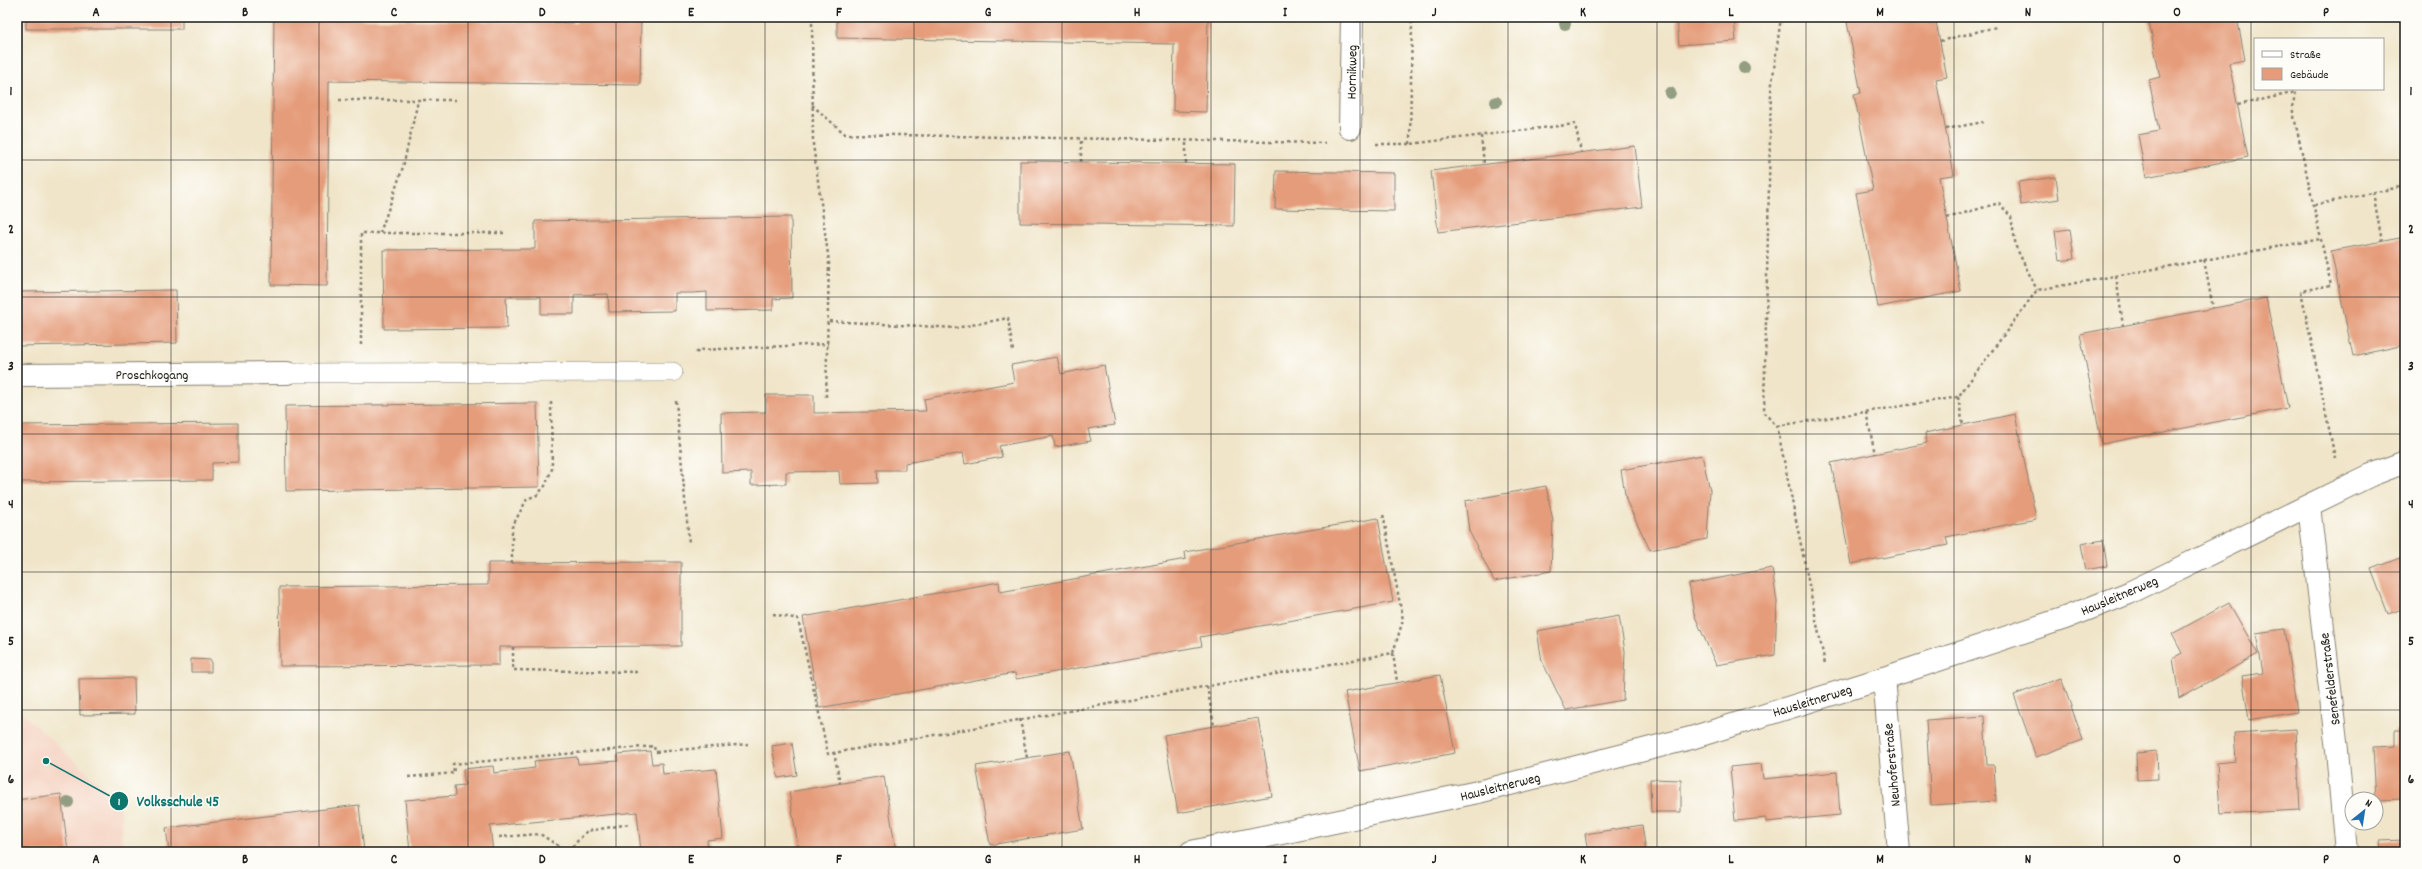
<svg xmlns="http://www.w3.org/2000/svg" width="2422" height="869" viewBox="0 0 2422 869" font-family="Dekko,sans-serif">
<rect width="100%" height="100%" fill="#fdfcf7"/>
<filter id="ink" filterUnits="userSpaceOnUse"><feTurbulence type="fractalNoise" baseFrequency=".025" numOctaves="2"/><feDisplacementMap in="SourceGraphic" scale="8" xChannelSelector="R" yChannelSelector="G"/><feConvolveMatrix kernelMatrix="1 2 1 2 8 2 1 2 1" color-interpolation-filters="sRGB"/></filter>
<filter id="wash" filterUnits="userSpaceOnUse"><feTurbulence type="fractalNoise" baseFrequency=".012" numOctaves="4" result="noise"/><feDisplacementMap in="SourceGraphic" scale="16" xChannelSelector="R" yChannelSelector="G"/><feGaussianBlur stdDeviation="0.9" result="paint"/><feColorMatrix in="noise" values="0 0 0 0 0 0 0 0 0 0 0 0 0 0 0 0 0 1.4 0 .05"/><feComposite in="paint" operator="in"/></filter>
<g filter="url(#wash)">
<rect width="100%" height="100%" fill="#f0e5c9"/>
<polygon fill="#f5d3c2" points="17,709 118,800 121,812 122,852 17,852"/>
<g id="blocks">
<g fill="#e59c7a">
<rect x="26" y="17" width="156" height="12"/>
<polygon points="274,17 576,23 576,17 641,17 640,85 329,81 327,286 271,285"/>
<polygon points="837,17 1208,17 1206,112 1173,111 1174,44 837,38"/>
<polygon points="1677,17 1734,17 1736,41 1679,45"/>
<polygon points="1846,17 1935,17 1947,77 1936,79 1954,175 1939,177 1961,291 1878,307 1856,193 1873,190 1854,94 1861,93"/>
<polygon points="2148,17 2237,17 2245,60 2229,63 2248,157 2146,177 2138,135 2159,131 2149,80 2160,77"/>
<polygon points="1635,146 1642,207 1438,232 1431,171"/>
<polygon points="1020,161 1235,164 1234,226 1020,223"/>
<polygon points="1276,171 1394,173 1394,211 1275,209"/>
<polygon points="2056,177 2059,199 2021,205 2018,182"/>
<polygon points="791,217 792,298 773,299 773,310 707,311 707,292 693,293 675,293 675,311 609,312 608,294 574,295 574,314 541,314 541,297 506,297 507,328 384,329 383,250 535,249 535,221"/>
<polygon points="2070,229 2074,259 2059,261 2055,231"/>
<polygon points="2405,237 2405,345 2353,356 2331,251"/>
<polygon points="176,290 177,343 17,346 17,292"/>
<polygon points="2266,298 2288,408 2102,444 2080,334"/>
<polygon points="1057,357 1061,374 1104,365 1115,425 1088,429 1091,441 1055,447 1053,436 999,446 1002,457 965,464 963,453 905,463 905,470 877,470 878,483 840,484 839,471 786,472 786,484 751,485 751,472 722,473 721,413 766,412 766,395 814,395 814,413 926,411 924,399 1014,382 1011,365"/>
<polygon points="537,403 539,487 286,491 285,406"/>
<polygon points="2015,414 2036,519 1946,537 1948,545 1851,564 1831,463 1927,443 1925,433"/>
<polygon points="238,423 238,462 212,463 212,480 17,482 17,425"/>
<polygon points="1702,455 1710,490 1707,539 1650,550 1626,500 1621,470"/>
<polygon points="1546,486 1553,521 1551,571 1494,581 1469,531 1465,501"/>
<polygon points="1378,518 1393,602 1200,637 1202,646 1016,679 1015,673 819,708 803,617 999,582 1000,592 1186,559 1185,552"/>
<polygon points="2103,540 2107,566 2086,570 2081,544"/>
<polygon points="2405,556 2405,608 2388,614 2371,569"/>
<polygon points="681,562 681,646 499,647 499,665 280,666 279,587 488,585 488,563"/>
<polygon points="1772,568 1777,602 1775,655 1716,665 1694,614 1689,584"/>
<polygon points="2229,603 2258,654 2179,698 2173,658 2182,653 2172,634"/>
<polygon points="1619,616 1625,651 1623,700 1566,710 1542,661 1537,631"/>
<polygon points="2284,629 2297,712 2249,720 2242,676 2263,673 2256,633"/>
<polygon points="191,659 211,660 211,672 191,672"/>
<polygon points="1440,675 1455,753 1360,771 1345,692"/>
<polygon points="134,678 135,714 80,715 79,679"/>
<polygon points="2061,678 2083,740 2036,757 2014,695"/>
<polygon points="1984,716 1987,765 1994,765 1996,801 1931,805 1926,720"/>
<polygon points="1258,718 1272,796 1178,813 1164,735"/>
<polygon points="2296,729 2300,810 2220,814 2217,763 2236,761 2234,733"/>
<polygon points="2395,730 2405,730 2405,799 2376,800 2373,747 2395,746"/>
<polygon points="792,743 797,775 778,778 772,746"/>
<polygon points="650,751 652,764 662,763 663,774 716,769 723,838 707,840 708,852 641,852 637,812 490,826 493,852 410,852 405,800 455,796 454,786 465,785 463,769 493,766 494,773 535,768 534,761 577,757 578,764 618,761 618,754"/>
<polygon points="1070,751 1083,829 990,845 976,766"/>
<polygon points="2157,751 2158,779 2137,780 2136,753"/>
<polygon points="1761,764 1763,779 1837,772 1840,815 1766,822 1766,818 1735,821 1730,767"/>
<polygon points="884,776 896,852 799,852 789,792"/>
<polygon points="1650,779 1681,780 1681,812 1651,812"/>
<polygon points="61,794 68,852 17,852 17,800"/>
<polygon points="359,805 364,852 169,852 166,828"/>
<polygon points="1642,825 1646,852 1588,852 1585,834"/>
<polygon points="2405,840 2405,852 2381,852 2380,841"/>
<polygon points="1502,848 1503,852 1482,852 1481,851"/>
</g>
</g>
</g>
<g filter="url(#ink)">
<use href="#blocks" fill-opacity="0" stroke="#868072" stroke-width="1"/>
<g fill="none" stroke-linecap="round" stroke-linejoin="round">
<defs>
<polyline id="service" points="287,373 673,372"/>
<g id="minor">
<polyline points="1350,128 1352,17"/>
<polyline points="17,375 287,373"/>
<polyline points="2309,506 2337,750 2346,852"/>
<polyline points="1884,678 1899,852"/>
<polyline points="1191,852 1478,792 1691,738 1884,678 2065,618 2129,593 2371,475 2405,462"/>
</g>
</defs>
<use href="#service" stroke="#868072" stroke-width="20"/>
<use href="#minor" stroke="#868072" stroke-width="24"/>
<g stroke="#868072" stroke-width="2.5" stroke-dasharray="3 3" stroke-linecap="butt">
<polyline points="812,17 813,144 829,262 826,397"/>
<polyline points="1781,17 1771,91 1764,413 1777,426 1825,664"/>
<polyline points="1940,41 1996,27"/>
<polyline points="339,100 456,100"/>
<polyline points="812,105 845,134 1325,143"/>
<polyline points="2238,105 2296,92 2292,107 2331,285 2301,291 2335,458"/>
<polyline points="1946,129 1983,122"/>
<polyline points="1481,136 1484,164"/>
<polyline points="1376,144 1410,144 1575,124 1581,152"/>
<polyline points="1410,144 1412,17"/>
<polyline points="1081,162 1081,139"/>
<polyline points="1186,164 1186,140"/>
<polyline points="2373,192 2382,242"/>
<polyline points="2314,205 2405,186"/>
<polyline points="1947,218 1999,203 2011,217 2016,247 2037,290"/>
<polyline points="380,233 403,167 418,101"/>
<polyline points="2204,260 2213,308"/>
<polyline points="2116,276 2123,326"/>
<polyline points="829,321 956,328 1008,318 1013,351"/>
<polyline points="361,345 361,233 507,233"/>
<polyline points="696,353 700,350 828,344"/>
<polyline points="1958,397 1963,425"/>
<polyline points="676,401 689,543"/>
<polyline points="1866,412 1875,454"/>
<polyline points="1777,426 1958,397 2037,290 2321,239"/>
<polyline points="512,564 512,527 527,499 537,495 545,486 552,469 551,401"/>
<polyline points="773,614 798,619 828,754 1393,653 1403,620 1383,514"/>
<polyline points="513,647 513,670 638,672"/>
<polyline points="1393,653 1397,682"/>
<polyline points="1207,686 1214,726"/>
<polyline points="1020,719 1027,758"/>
<polyline points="834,752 840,783"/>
<polyline points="408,777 454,773 453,764 654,746 655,752 748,744"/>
<polyline points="499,837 540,834 568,852"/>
<polyline points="568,851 587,831 630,824"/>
</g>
<use href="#service" stroke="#fff" stroke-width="19"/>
<use href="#minor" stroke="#fff" stroke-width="22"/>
</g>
<g fill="#929d82">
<circle cx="1565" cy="24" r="6"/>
<circle cx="1744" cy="68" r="6"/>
<circle cx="1670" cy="93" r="6"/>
<circle cx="1496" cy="102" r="6"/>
<circle cx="68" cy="802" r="6"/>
</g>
</g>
<path fill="none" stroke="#1c1c1c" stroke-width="1" stroke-opacity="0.55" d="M171,17V852M319,17V852M468,17V852M616,17V852M765,17V852M914,17V852M1062,17V852M1211,17V852M1360,17V852M1508,17V852M1657,17V852M1806,17V852M1954,17V852M2103,17V852M2251,17V852M17,160H2405M17,297H2405M17,434H2405M17,572H2405M17,710H2405"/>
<g text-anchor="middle" stroke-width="3" stroke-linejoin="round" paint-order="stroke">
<g font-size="14" fill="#1c1c1c" stroke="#fdfcf7">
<text transform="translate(1351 72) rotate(-89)" y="5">Hornikweg</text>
<text x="152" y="379">Proschkogang</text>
<text transform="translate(2119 595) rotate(-23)" y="5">Hausleitnerweg</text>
<text transform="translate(2329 679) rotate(-97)" y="5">Senefelderstraße</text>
<text transform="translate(1812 700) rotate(-17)" y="5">Hausleitnerweg</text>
<text transform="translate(1891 765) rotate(-95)" y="5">Neuhoferstraße</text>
<text transform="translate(1500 786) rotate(-14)" y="5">Hausleitnerweg</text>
</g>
</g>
<path fill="none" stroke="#0f766e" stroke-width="1.5" d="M46 761L119 801"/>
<g fill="#0f766e" stroke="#fdfcf7" stroke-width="1.5">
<circle cx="46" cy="761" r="4"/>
<circle cx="119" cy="801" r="10"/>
</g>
<g font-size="12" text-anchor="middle" font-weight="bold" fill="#fff">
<text x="119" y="805">1</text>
</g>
<g font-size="15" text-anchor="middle" font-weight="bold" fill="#0f766e" stroke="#fdfcf7" stroke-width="3" stroke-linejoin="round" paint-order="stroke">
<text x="178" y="806">Volksschule 45</text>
</g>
<rect width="2422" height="869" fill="none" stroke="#fdfcf7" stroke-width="44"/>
<rect x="2254" y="38" width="130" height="52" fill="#fdfcf7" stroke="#a3a29f"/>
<rect x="2262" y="51" width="20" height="6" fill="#ffffff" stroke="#a3a29f"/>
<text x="2290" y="58" font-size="12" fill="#1c1c1c">Straße</text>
<rect x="2262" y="68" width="20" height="12" fill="#e59c7a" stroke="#a3a29f"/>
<text x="2290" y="78" font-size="12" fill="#1c1c1c">Gebäude</text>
<g transform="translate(2364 811) rotate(30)"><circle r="19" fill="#fdfcf7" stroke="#a3a29f"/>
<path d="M0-3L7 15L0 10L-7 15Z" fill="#1f6fb2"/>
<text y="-6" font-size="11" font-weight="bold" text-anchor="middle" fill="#1c1c1c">N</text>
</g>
<rect x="22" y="22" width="2378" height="825" fill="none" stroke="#1c1c1c" stroke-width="1.5"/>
<g font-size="13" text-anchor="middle" font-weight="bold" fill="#1c1c1c">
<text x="96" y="16">A</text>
<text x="245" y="16">B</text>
<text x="394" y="16">C</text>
<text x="542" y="16">D</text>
<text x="691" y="16">E</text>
<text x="839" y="16">F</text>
<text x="988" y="16">G</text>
<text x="1137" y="16">H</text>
<text x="1285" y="16">I</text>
<text x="1434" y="16">J</text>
<text x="1583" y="16">K</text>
<text x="1731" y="16">L</text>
<text x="1880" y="16">M</text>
<text x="2028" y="16">N</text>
<text x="2177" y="16">O</text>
<text x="2326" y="16">P</text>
<text x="11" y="95">1</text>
<text x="2411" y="95">1</text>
<text x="11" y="233">2</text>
<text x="2411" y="233">2</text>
<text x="11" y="370">3</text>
<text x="2411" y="370">3</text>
<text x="11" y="508">4</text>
<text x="2411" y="508">4</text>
<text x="11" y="645">5</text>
<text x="2411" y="645">5</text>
<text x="11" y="783">6</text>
<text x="2411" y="783">6</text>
<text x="96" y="863">A</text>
<text x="245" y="863">B</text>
<text x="394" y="863">C</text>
<text x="542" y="863">D</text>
<text x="691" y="863">E</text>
<text x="839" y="863">F</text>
<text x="988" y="863">G</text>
<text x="1137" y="863">H</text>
<text x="1285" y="863">I</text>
<text x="1434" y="863">J</text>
<text x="1583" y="863">K</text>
<text x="1731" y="863">L</text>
<text x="1880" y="863">M</text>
<text x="2028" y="863">N</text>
<text x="2177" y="863">O</text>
<text x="2326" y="863">P</text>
</g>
</svg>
